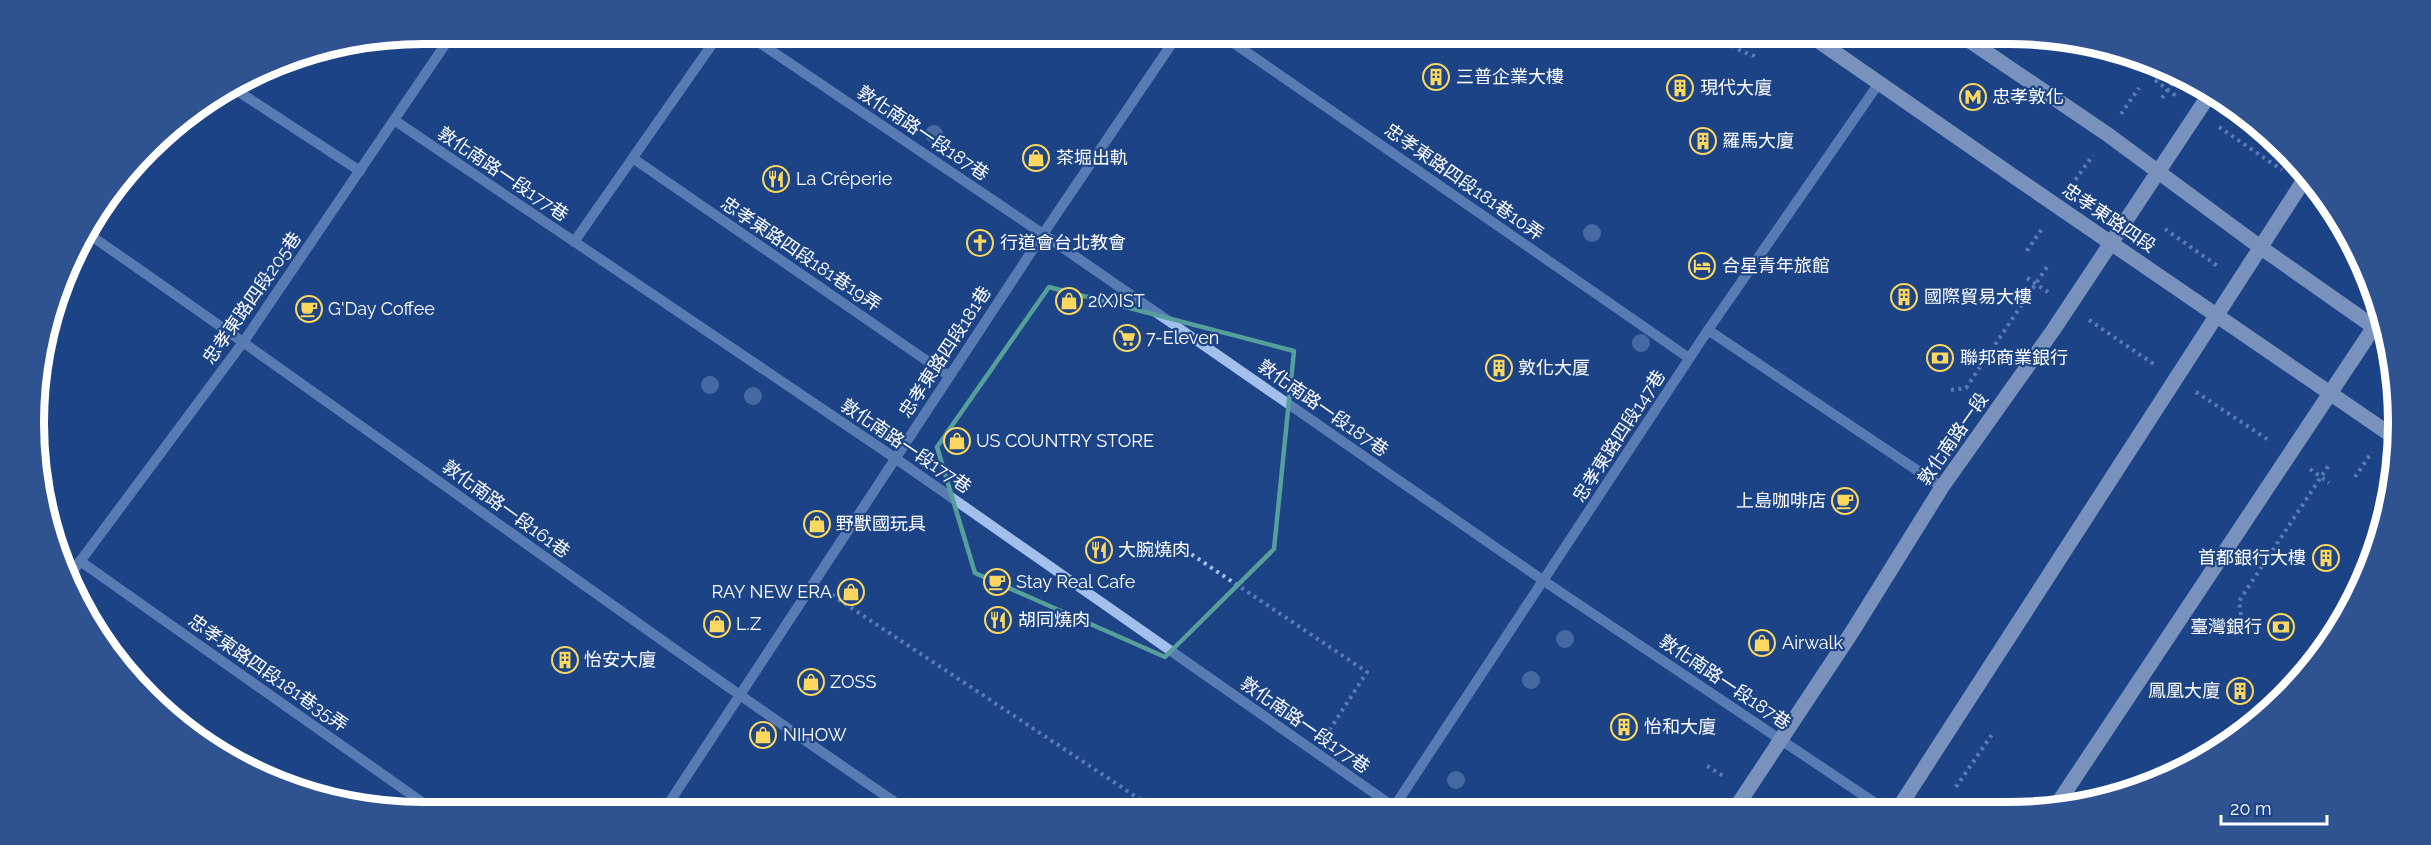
<svg xmlns="http://www.w3.org/2000/svg" width="2431" height="845" viewBox="0 0 2431 845" font-family="Raleway,'Noto Sans TC',sans-serif">
<rect width="100%" height="100%" fill="#1c4486"/>
<g fill="none" stroke-linecap="round" stroke-linejoin="round">
<g stroke="#a3bfeb" stroke-width="4" stroke-dasharray="3 4.5" stroke-linecap="butt">
<polyline points="1713,33 1737,49 1759,58"/>
<polyline points="1757,33 1768,40"/>
<polyline points="2155,80 2179,98"/>
<polyline points="2162,98 2175,79"/>
<polyline points="2121,114 2139,88"/>
<polyline points="2219,127 2282,170"/>
<polyline points="2071,186 2093,155"/>
<polyline points="2165,229 2219,267"/>
<polyline points="2027,251 2043,227"/>
<polyline points="2027,278 2048,292"/>
<polyline points="2089,320 2155,365"/>
<polyline points="1951,390 1966,388 2047,267"/>
<polyline points="2196,392 2270,441"/>
<polyline points="2310,469 2329,483"/>
<polyline points="2355,477 2372,452"/>
<polyline points="1179,546 1367,672 1327,734"/>
<polyline points="832,595 1156,810"/>
<polyline points="2241,615 2239,601 2329,465"/>
<polyline points="1707,766 1725,777"/>
<polyline points="1956,787 1993,733"/>
</g>
<g stroke="#a3bfeb" stroke-width="10">
<polyline points="745,33 1043,234 1544,581 1884,809"/>
<polyline points="1219,33 1689,358"/>
<polyline points="233,88 360,171"/>
<polyline points="394,120 895,458 1394,807"/>
<polyline points="634,159 949,376"/>
<path d="M87,233C362,423 631,623 908,811"/>
<polyline points="574,242 720,33"/>
<polyline points="1708,330 1942,487"/>
<polyline points="80,561 436,812"/>
<polyline points="70,575 244,341 453,33"/>
<polyline points="1392,810 1708,330 1879,83"/>
<polyline points="663,812 1043,234 1179,33"/>
</g>
<g stroke="#e8efff" stroke-width="15">
<path d="M1807,33C2001,168 2195,302 2391,435"/>
<polyline points="1958,33 2107,134 2260,247 2381,332"/>
<polyline points="1735,809 1852,632 1942,487 2054,329 2209,95"/>
<polyline points="1898,809 2304,180"/>
<polyline points="2054,809 2378,321"/>
</g>
</g>
<g fill="#7b97c5">
<circle cx="934" cy="134" r="9"/>
<circle cx="1592" cy="233" r="9"/>
<circle cx="1641" cy="343" r="9"/>
<circle cx="710" cy="385" r="9"/>
<circle cx="753" cy="396" r="9"/>
<circle cx="1565" cy="639" r="9"/>
<circle cx="1531" cy="680" r="9"/>
<circle cx="1456" cy="780" r="9"/>
</g>
<path d="M0 0H2431V845H0ZM1049,287L1294,351L1274,549L1165,657L975,573L937,447Z" fill="#1c4486" fill-opacity=".55" fill-rule="evenodd"/>
<path fill="none" stroke="#579f9a" stroke-width="4.5" stroke-linejoin="round" d="M1049,287L1294,351L1274,549L1165,657L975,573L937,447Z"/>
<defs>
<symbol id="building-ring" viewBox="-11 -11 22 22"><circle r="9.5" fill="#1c4486" stroke="#fcd860" stroke-width="1.5"/><path d="M-4-6H4V6H1V3H-1V6H-4ZM-2.5-4.3h1.7v1.8h-1.7ZM.8-4.3h1.7v1.8H.8ZM-2.5-1h1.7V.8h-1.7ZM.8-1h1.7V.8H.8Z" fill="#fcd860"/></symbol>
<symbol id="metro-ring" viewBox="-11 -11 22 22"><circle r="9.5" fill="#1c4486" stroke="#fcd860" stroke-width="1.5"/><path d="M-5.5 5V-5H-3L0 0L3-5H5.5V5H3V-.5L0 4L-3-.5V5Z" fill="#fcd860"/></symbol>
<symbol id="shop-ring" viewBox="-11 -11 22 22"><circle r="9.5" fill="#1c4486" stroke="#fcd860" stroke-width="1.5"/><path d="M-5-2.5h2.3a2.7 3.5 0 0 1 5.4 0H5L5.5 6h-11ZM-1.5-2.5h3a1.5 2.3 0 0 0-3 0Z" fill="#fcd860"/></symbol>
<symbol id="restaurant-ring" viewBox="-11 -11 22 22"><circle r="9.5" fill="#1c4486" stroke="#fcd860" stroke-width="1.5"/><path d="M-5-6h1v4h1v-4h1v4h1v-4h1v5L-1.5 .5V6h-2V.5L-5-1ZM5-6V6H3V1.5H1.5Q1.5-4 5-6Z" fill="#fcd860"/></symbol>
<symbol id="church-ring" viewBox="-11 -11 22 22"><circle r="9.5" fill="#1c4486" stroke="#fcd860" stroke-width="1.5"/><path d="M-1.2-6h2.4v3.5h3.3v2.4h-3.3V6h-2.4V-.1h-3.3v-2.4h3.3Z" fill="#fcd860"/></symbol>
<symbol id="hotel-ring" viewBox="-11 -11 22 22"><circle r="9.5" fill="#1c4486" stroke="#fcd860" stroke-width="1.5"/><path d="M-6-4.5h1.5V1H6V5H4.5V3h-9V5H-6ZM-4 0a1.8 1.8 0 1 1 3.6 0ZM.5 0V-2.5h3Q6-2.5 6 0Z" fill="#fcd860"/></symbol>
<symbol id="cafe-ring" viewBox="-11 -11 22 22"><circle r="9.5" fill="#1c4486" stroke="#fcd860" stroke-width="1.5"/><path d="M-5.5-4.5H6V0H3Q3 3.5 0 3.5H-2.5Q-5.5 3.5-5.5 0ZM3-3.2v2h1.7v-2ZM-6 4.5H4V6H-6Z" fill="#fcd860"/></symbol>
<symbol id="supermarket-ring" viewBox="-11 -11 22 22"><circle r="9.5" fill="#1c4486" stroke="#fcd860" stroke-width="1.5"/><path d="M-6-5.5h2.5l.6 2H6L4.5 2H-2.5L-4.4-4H-6ZM-1.5 3.2a1.3 1.3 0 1 0 .1 0ZM3 3.2a1.3 1.3 0 1 0 .1 0Z" fill="#fcd860"/></symbol>
<symbol id="bank-ring" viewBox="-11 -11 22 22"><circle r="9.5" fill="#1c4486" stroke="#fcd860" stroke-width="1.5"/><path d="M-6-4H6V4H-6ZM0-2.3a2.3 2.3 0 1 0 0 4.6a2.3 2.3 0 1 0 0-4.6Z" fill="#fcd860"/></symbol>
</defs>
<g fill-rule="evenodd">
<use href="#building-ring" x="1421" y="62" width="30" height="30"/>
<use href="#building-ring" x="1665" y="73" width="30" height="30"/>
<use href="#metro-ring" x="1958" y="82" width="30" height="30"/>
<use href="#building-ring" x="1688" y="126" width="30" height="30"/>
<use href="#shop-ring" x="1021" y="143" width="30" height="30"/>
<use href="#restaurant-ring" x="761" y="164" width="30" height="30"/>
<use href="#church-ring" x="965" y="228" width="30" height="30"/>
<use href="#hotel-ring" x="1687" y="251" width="30" height="30"/>
<use href="#building-ring" x="1889" y="282" width="30" height="30"/>
<use href="#shop-ring" x="1054" y="286" width="30" height="30"/>
<use href="#cafe-ring" x="294" y="294" width="30" height="30"/>
<use href="#supermarket-ring" x="1112" y="323" width="30" height="30"/>
<use href="#bank-ring" x="1925" y="343" width="30" height="30"/>
<use href="#building-ring" x="1484" y="353" width="30" height="30"/>
<use href="#shop-ring" x="942" y="426" width="30" height="30"/>
<use href="#cafe-ring" x="1830" y="486" width="30" height="30"/>
<use href="#shop-ring" x="802" y="509" width="30" height="30"/>
<use href="#restaurant-ring" x="1084" y="535" width="30" height="30"/>
<use href="#building-ring" x="2311" y="543" width="30" height="30"/>
<use href="#cafe-ring" x="982" y="567" width="30" height="30"/>
<use href="#shop-ring" x="836" y="577" width="30" height="30"/>
<use href="#restaurant-ring" x="983" y="605" width="30" height="30"/>
<use href="#shop-ring" x="702" y="609" width="30" height="30"/>
<use href="#bank-ring" x="2266" y="612" width="30" height="30"/>
<use href="#shop-ring" x="1747" y="628" width="30" height="30"/>
<use href="#building-ring" x="550" y="645" width="30" height="30"/>
<use href="#shop-ring" x="796" y="667" width="30" height="30"/>
<use href="#building-ring" x="2225" y="676" width="30" height="30"/>
<use href="#building-ring" x="1609" y="712" width="30" height="30"/>
<use href="#shop-ring" x="748" y="720" width="30" height="30"/>
</g>
<g text-anchor="middle" stroke-width="4.5" stroke-linejoin="round" paint-order="stroke">
<g font-size="18" fill="#fff" stroke="#1c4486" text-anchor="start">
<text x="1456" y="83">三普企業大樓</text>
<text x="1700" y="94">現代大廈</text>
<text x="1992" y="103">忠孝敦化</text>
<text x="1722" y="147">羅馬大廈</text>
<text x="1056" y="164">茶堀出軌</text>
<text x="796" y="185">La Crêperie</text>
<text x="1000" y="249">行道會台北教會</text>
<text x="1722" y="272">合星青年旅館</text>
<text x="1924" y="303">國際貿易大樓</text>
<text x="1088" y="307">2(X)IST</text>
<text x="328" y="315">G'Day Coffee</text>
<text x="1146" y="344">7-Eleven</text>
<text x="1960" y="364">聯邦商業銀行</text>
<text x="1518" y="374">敦化大厦</text>
<text x="976" y="447">US COUNTRY STORE</text>
<text x="1826" y="507" text-anchor="end">上島咖啡店</text>
<text x="836" y="530">野獸國玩具</text>
<text x="1118" y="556">大腕燒肉</text>
<text x="2306" y="564" text-anchor="end">首都銀行大樓</text>
<text x="1016" y="588">Stay Real Cafe</text>
<text x="832" y="598" text-anchor="end">RAY NEW ERA</text>
<text x="1018" y="626">胡同燒肉</text>
<text x="736" y="630">L.Z</text>
<text x="2262" y="633" text-anchor="end">臺灣銀行</text>
<text x="1782" y="649">Airwalk</text>
<text x="584" y="666">怡安大廈</text>
<text x="830" y="688">ZOSS</text>
<text x="2220" y="697" text-anchor="end">鳳凰大廈</text>
<text x="1644" y="733">怡和大廈</text>
<text x="783" y="741">NIHOW</text>
</g>
<g font-size="18" fill="#fff" stroke="#1c4486">
<text transform="translate(923 133) rotate(34)" y="6">敦化南路一段187巷</text>
<text transform="translate(503 174) rotate(34)" y="6">敦化南路一段177巷</text>
<text transform="translate(1464 182) rotate(35)" y="6">忠孝東路四段181巷10弄</text>
<text transform="translate(2109 218) rotate(34)" y="6">忠孝東路四段</text>
<text transform="translate(801 254) rotate(34)" y="6">忠孝東路四段181巷19弄</text>
<text transform="translate(252 298) rotate(-55)" y="6">忠孝東路四段205巷</text>
<text transform="translate(945 352) rotate(-57)" y="6">忠孝東路四段181巷</text>
<text transform="translate(1323 408) rotate(35)" y="6">敦化南路一段187巷</text>
<text transform="translate(1619 436) rotate(-57)" y="6">忠孝東路四段147巷</text>
<text transform="translate(1953 439) rotate(-55)" y="6">敦化南路一段</text>
<text transform="translate(906 446) rotate(34)" y="6">敦化南路一段177巷</text>
<text transform="translate(506 509) rotate(36)" y="6">敦化南路一段161巷</text>
<text transform="translate(268 673) rotate(35)" y="6">忠孝東路四段181巷35弄</text>
<text transform="translate(1725 682) rotate(34)" y="6">敦化南路一段187巷</text>
<text transform="translate(1305 725) rotate(35)" y="6">敦化南路一段177巷</text>
</g>
</g>
<path d="M0 0H2431V845H0ZM423 44H2009A379 379 0 0 1 2388 423V423A379 379 0 0 1 2009 802H423A379 379 0 0 1 44 423V423A379 379 0 0 1 423 44Z" fill="#2e5390" fill-rule="evenodd"/>
<path fill="none" stroke="#fff" stroke-width="8" d="M423 44H2009A379 379 0 0 1 2388 423V423A379 379 0 0 1 2009 802H423A379 379 0 0 1 44 423V423A379 379 0 0 1 423 44Z"/>
<path d="M2221 815v9h106v-9" fill="none" stroke="#ffffff" stroke-width="3"/>
<text x="2230" y="815" font-size="18" fill="#ffffff" stroke="#1c4486" stroke-width="4.5" paint-order="stroke">20 m</text>
</svg>
